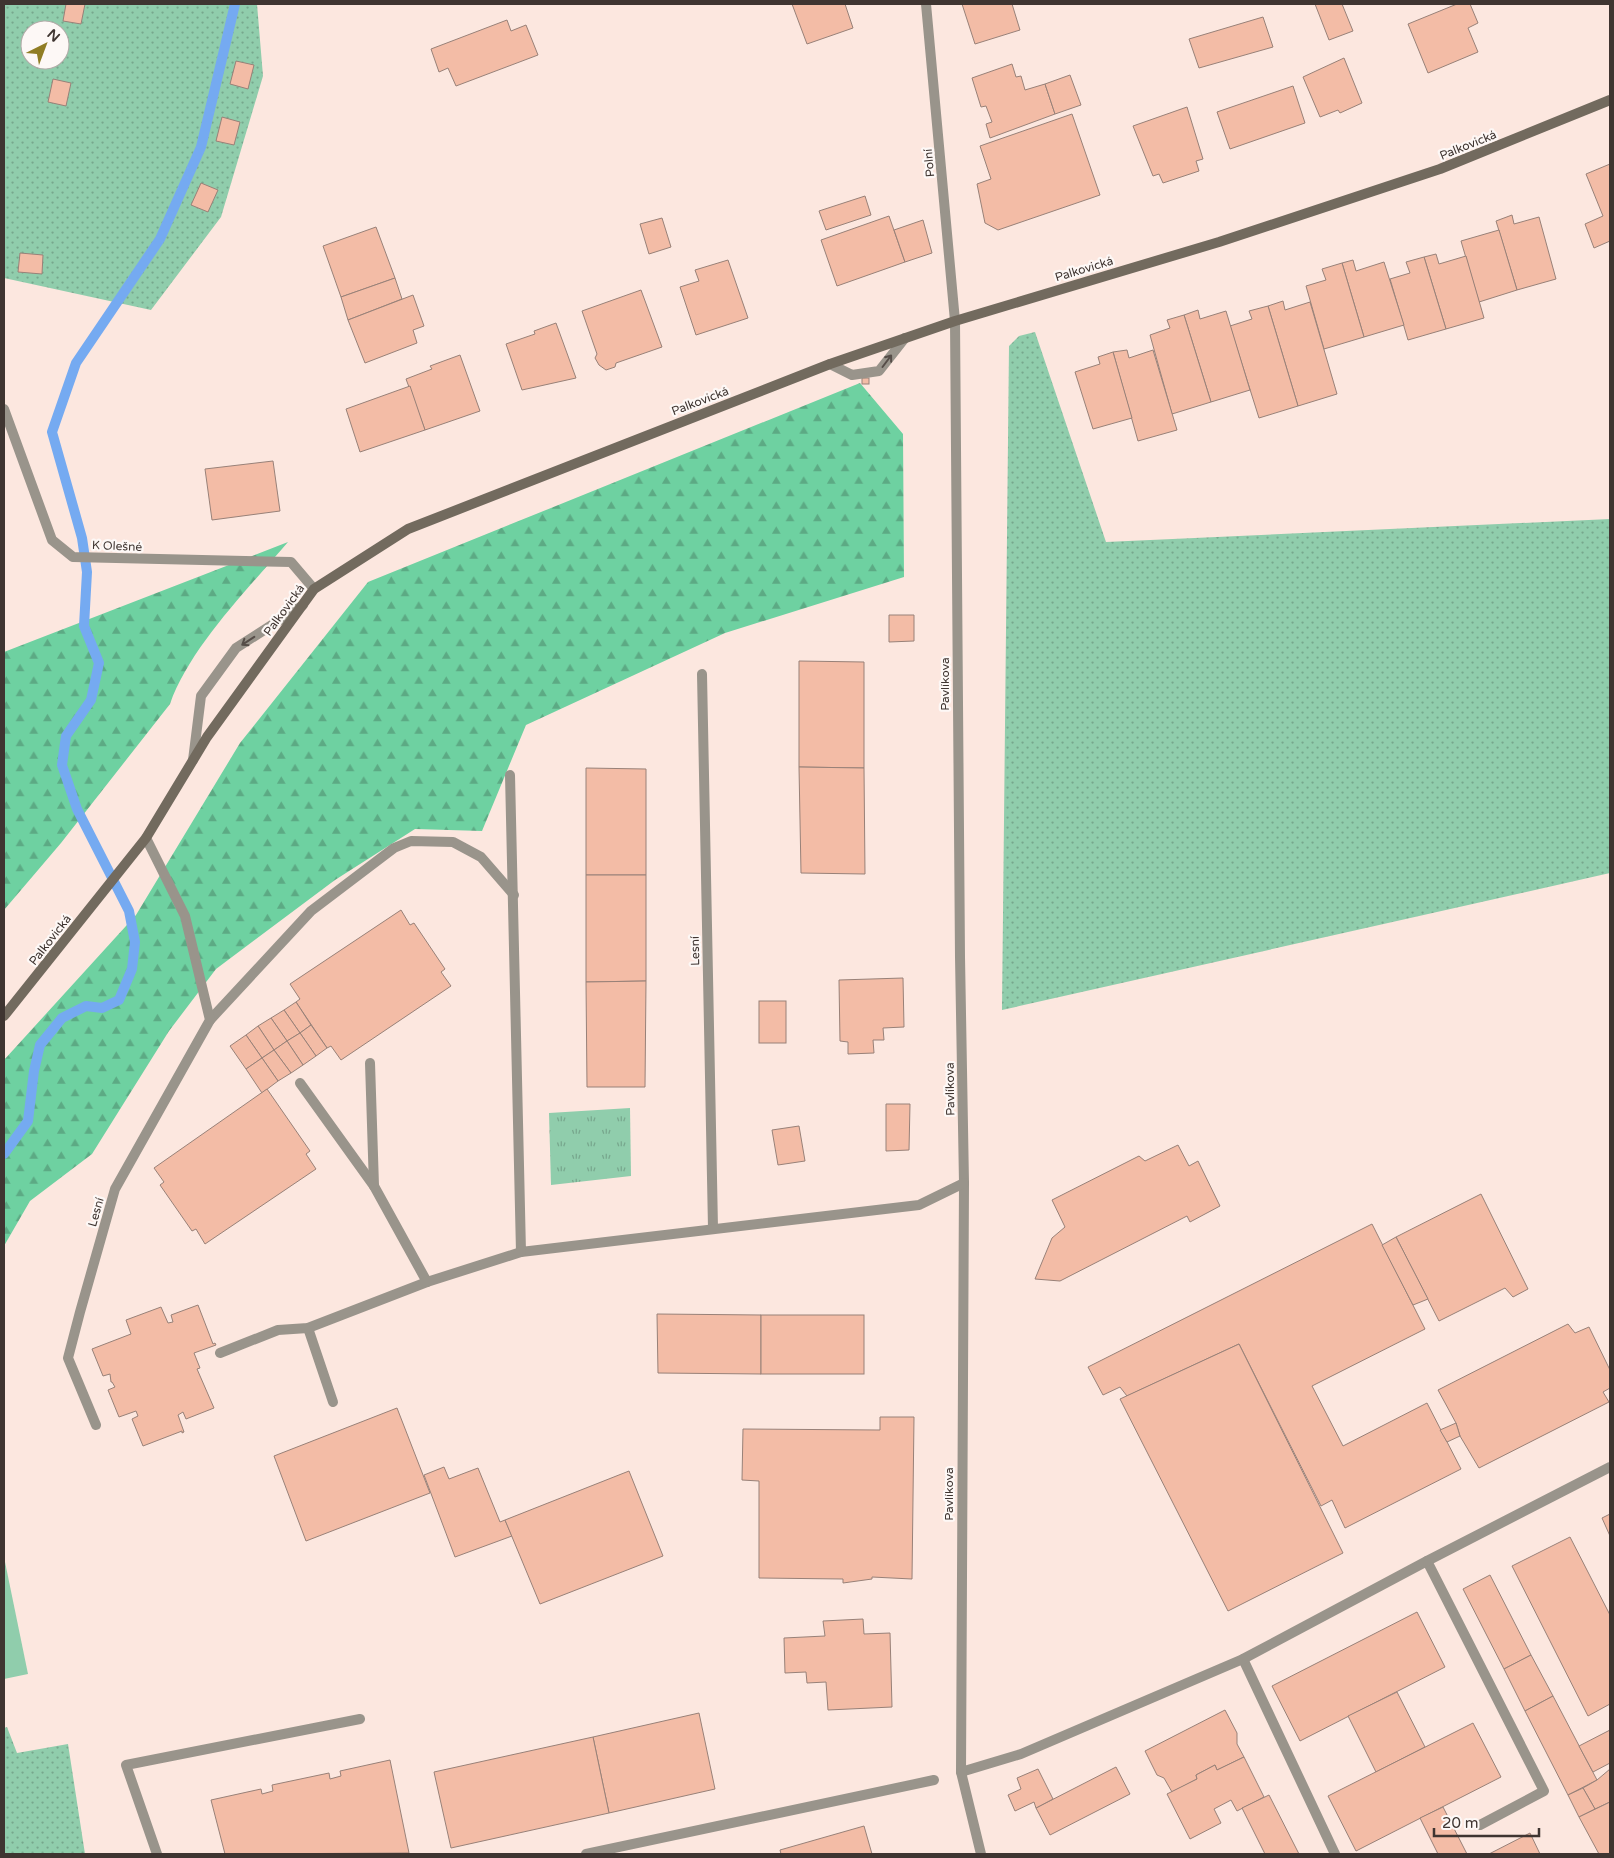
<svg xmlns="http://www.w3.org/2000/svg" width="1614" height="1858" viewBox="0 0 1614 1858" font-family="'Varela Round',sans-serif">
<defs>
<pattern id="grass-dots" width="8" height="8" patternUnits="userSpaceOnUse" patternTransform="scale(1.25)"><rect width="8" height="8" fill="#90cdac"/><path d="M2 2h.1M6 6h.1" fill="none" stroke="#77a78d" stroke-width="1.8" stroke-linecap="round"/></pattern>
<pattern id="forest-firs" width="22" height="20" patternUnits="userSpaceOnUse" patternTransform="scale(1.25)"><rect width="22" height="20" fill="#6ed1a1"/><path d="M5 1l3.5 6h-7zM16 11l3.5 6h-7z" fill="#5caa84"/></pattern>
<pattern id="park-tufts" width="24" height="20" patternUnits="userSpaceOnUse" patternTransform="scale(1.25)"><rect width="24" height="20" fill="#90cdac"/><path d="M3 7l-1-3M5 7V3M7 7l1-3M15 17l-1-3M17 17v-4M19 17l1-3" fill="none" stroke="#77a78d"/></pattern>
</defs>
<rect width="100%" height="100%" fill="#fce7df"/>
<g fill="url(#grass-dots)" fill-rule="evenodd">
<path d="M4,4H257L263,76L221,217L151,310L4,278ZM30,30H60V60H30Z"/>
<polygon points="1035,332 1106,542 1610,519 1610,873 1002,1010 1009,346 1019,336"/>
<polygon points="7,1727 17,1753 68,1744 85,1854 4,1854 4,1728"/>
</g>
<g fill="url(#forest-firs)">
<polygon points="860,383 903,434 904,577 725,633 526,725 482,831 415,829 335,880 216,969 169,1031 92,1154 30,1201 4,1246 4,1060 136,915 240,743 368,582"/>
<path d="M288,542C249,588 190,647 170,704L61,843L4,910V652Z"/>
</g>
<polygon fill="url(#park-tufts)" points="630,1108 631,1176 551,1185 549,1113"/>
<polygon fill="#90cdac" points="4,1557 28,1674 4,1679"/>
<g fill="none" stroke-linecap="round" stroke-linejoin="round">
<polyline stroke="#75aaf1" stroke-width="10" points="4,1154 28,1121 34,1071 40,1045 62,1018 86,1006 102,1008 119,1000 132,969 135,942 129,911 77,809 62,765 66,736 91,700 99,663 84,626 87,572 82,538 52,432 76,363 160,239 201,147 235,4"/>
</g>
<g fill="#f3bca6" stroke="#988178">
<polygon points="66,4 85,4 81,24 63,21"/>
<polygon points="792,4 845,4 853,28 807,44"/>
<polygon points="962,4 1012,4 1020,30 975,44"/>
<polygon points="1315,4 1342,4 1353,31 1329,40"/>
<polygon points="1457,4 1470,4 1478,23 1468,28 1478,52 1428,73 1408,24"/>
<polygon points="1263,17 1273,47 1199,68 1189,39"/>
<polygon points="507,20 511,31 526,25 538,55 456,86 448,68 439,72 431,49"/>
<polygon points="1344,58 1362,103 1340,113 1338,110 1320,117 1303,77"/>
<polygon points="236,61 254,65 248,89 230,84"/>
<polygon points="1012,64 1016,77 1021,76 1025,90 1045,84 1055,114 990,138 986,124 992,122 986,106 981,107 972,78"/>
<polygon points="1070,75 1081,105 1055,114 1045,84"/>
<polygon points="53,79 71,83 66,106 48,102"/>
<polygon points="1293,86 1305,123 1230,149 1217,112"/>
<polygon points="1187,107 1203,159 1196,161 1199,171 1163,183 1159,174 1153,176 1133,126"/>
<polygon points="1072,114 1100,195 998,230 985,223 977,184 991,179 980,146"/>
<polygon points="222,117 240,122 234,145 216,141"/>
<polygon points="1610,164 1610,241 1594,248 1585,224 1603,216 1586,174"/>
<polygon points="201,183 218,190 208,212 191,205"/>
<polygon points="865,196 871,215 826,230 819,211"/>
<polygon points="1512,215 1514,224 1539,217 1556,279 1517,290 1496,221"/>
<polygon points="889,216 905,262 837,286 821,240"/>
<polygon points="662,218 671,247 649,254 640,224"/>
<polygon points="923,220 932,253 905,262 894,230"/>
<polygon points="376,227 395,278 341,297 323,246"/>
<polygon points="1499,230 1517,290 1479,302 1461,241"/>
<polygon points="20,253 43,255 42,274 18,272"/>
<polygon points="1436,254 1439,264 1466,256 1484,318 1446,329 1424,257"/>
<polygon points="1424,257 1446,329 1408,340 1390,279 1410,273 1406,262"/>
<polygon points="728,260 748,318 696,335 680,287 699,281 695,270"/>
<polygon points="1353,260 1356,271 1384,262 1404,325 1364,337 1342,263"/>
<polygon points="1342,263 1364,337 1324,349 1306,286 1326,280 1322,269"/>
<polygon points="395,278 402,299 348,320 341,297"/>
<polygon points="641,290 662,347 616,363 615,367 606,370 599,365 595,358 597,354 582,311"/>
<polygon points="413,295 424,326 413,330 417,343 365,363 348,320"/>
<polygon points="1283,301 1285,310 1310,302 1337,394 1298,406 1268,306"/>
<polygon points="1268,306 1298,406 1259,418 1230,326 1252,319 1249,311"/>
<polygon points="1198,310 1200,319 1226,311 1250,390 1211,402 1184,315"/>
<polygon points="1184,315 1211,402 1172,414 1150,335 1170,328 1167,320"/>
<polygon points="556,323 576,378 522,390 506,344 535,334 534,331"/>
<polygon points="1127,350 1129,358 1153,350 1177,430 1138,441 1113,352"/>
<polygon points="1113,352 1132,418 1093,429 1075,372 1100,364 1098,357"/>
<polygon points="460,355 480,411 425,430 406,379 432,369 430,366"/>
<rect x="862" y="378" width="7" height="6"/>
<polygon points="410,386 425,430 360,452 346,409"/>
<polygon points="273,461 280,511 212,520 205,469"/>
<polygon points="889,615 914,615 914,641 889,642"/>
<polygon points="799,661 864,662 864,768 799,767"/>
<polygon points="799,767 864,768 865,874 801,873"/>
<polygon points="586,768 646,769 646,875 586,875"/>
<polygon points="586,875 646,875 646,981 586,982"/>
<polygon points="401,910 410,925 414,923 445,969 441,972 451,986 341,1060 331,1046 327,1048 296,1002 300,999 290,984"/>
<polygon points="903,978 904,1027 883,1028 884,1040 873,1040 874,1053 848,1054 848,1042 840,1041 839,980"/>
<polygon points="646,981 645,1087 587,1087 586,982"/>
<rect x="759" y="1001" width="27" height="42"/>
<polygon points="296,1002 311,1025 300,1033 284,1010"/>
<polygon points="284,1010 300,1033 287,1041 271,1018"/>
<polygon points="271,1018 287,1041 274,1050 258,1026"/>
<polygon points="311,1025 327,1048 316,1056 300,1033"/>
<polygon points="258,1026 274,1050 262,1058 246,1035"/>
<polygon points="300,1033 316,1056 303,1065 287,1041"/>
<polygon points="246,1035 262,1058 246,1069 230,1046"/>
<polygon points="287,1041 303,1065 291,1073 274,1050"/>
<polygon points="274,1050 291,1073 278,1081 262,1058"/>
<polygon points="262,1058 278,1081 262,1093 246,1069"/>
<polygon points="267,1089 310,1151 306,1154 316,1169 205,1244 196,1229 192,1231 160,1185 164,1182 154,1168"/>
<polygon points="886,1104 910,1104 909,1150 886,1151"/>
<polygon points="799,1126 805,1161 778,1165 772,1130"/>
<polygon points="1178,1145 1189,1166 1198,1161 1220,1206 1190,1222 1187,1216 1060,1281 1035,1279 1052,1238 1065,1227 1052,1200 1139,1156 1145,1161"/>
<polygon points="1481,1194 1528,1289 1513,1297 1505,1288 1439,1321 1396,1237"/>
<polygon points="1372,1224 1425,1329 1312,1386 1343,1446 1427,1403 1461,1469 1345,1528 1332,1500 1321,1506 1239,1344 1127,1396 1120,1387 1103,1395 1088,1367"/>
<polygon points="1396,1237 1428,1299 1413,1305 1382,1245"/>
<polygon points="198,1305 213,1344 215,1343 216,1345 194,1353 200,1368 197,1369 214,1408 186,1419 183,1412 178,1415 184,1432 182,1433 182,1431 143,1446 132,1419 138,1416 136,1411 119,1417 108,1390 115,1387 112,1382 111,1382 110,1374 103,1376 92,1349 131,1334 126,1320 161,1307 168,1323 173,1322 171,1315"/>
<polygon points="657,1314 761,1315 761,1374 658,1373"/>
<rect x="761" y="1315" width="103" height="59"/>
<polygon points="1568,1324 1575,1333 1589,1327 1610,1370 1610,1388 1603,1392 1609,1402 1479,1468 1460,1436 1456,1423 1438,1390"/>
<polygon points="1239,1344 1343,1553 1228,1611 1120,1399"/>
<polygon points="397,1408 430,1493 306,1541 274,1456"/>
<polygon points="880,1417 914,1417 912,1579 872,1577 872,1579 843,1583 843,1579 759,1578 759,1481 742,1480 743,1429 880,1430"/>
<polygon points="1456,1423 1460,1436 1447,1442 1440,1430"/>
<polygon points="444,1467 449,1479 478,1468 500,1522 505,1520 512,1536 455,1557 424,1475"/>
<polygon points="629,1471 663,1556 540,1604 505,1520"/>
<polygon points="1610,1514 1610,1536 1602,1518"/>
<polygon points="1570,1537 1610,1615 1610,1704 1588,1716 1512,1566"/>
<polygon points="1490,1575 1531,1655 1504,1669 1463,1589"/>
<polygon points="1417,1612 1445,1667 1300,1741 1272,1686"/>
<polygon points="863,1619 864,1634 890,1633 892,1707 828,1710 826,1682 807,1683 806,1672 785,1673 784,1638 825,1636 823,1621"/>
<polygon points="1531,1655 1553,1696 1525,1711 1504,1669"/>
<polygon points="1397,1692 1425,1747 1376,1772 1348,1716"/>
<polygon points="1553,1696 1597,1780 1568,1795 1525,1711"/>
<polygon points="1225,1710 1237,1733 1237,1744 1244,1757 1217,1770 1215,1765 1196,1775 1197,1779 1172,1792 1164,1778 1157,1775 1145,1751"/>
<polygon points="699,1713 715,1789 609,1813 593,1737"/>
<polygon points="1473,1723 1501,1777 1356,1851 1328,1796"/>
<polygon points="1610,1730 1610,1763 1593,1772 1579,1746"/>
<polygon points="593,1737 609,1813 451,1848 434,1772"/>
<polygon points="1244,1757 1264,1797 1237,1811 1231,1800 1214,1809 1221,1823 1190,1839 1167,1794 1197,1779 1196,1775 1215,1765 1217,1770"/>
<polygon points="390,1760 409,1853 225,1854 211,1800 261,1789 262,1794 273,1791 272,1785 329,1773 330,1779 341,1776 340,1771"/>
<polygon points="1116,1767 1130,1794 1050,1835 1036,1808"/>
<polygon points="1038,1769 1053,1799 1036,1808 1034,1802 1015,1811 1008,1795 1021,1789 1017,1778"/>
<polygon points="1610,1769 1610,1802 1595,1809 1583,1788 1597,1780"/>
<polygon points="1583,1788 1595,1809 1579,1817 1568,1795"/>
<polygon points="1269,1795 1299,1854 1265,1854 1242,1808"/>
<polygon points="1610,1802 1610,1854 1599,1854 1579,1817"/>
<polygon points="1443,1807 1467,1854 1438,1854 1420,1818"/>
<polygon points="864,1826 872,1854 781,1854 780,1850"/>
<polygon points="1530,1833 1540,1854 1489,1854"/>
</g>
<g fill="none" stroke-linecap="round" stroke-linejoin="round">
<g stroke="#99948b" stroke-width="10">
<polyline points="830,364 852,375 879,371 905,338"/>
<polyline points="193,760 201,696 236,648 303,605"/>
<polyline points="1427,1561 1544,1791 1480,1825"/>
<polyline points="1243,1659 1335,1854"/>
<polyline points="961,1772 1021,1754 1243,1659 1427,1561 1610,1467"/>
<polyline points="157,1854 126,1765 360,1719"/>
<polyline points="586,1854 934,1780"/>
</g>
<g stroke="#99948b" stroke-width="10">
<polyline points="926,4 955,321 960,957 964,1183 961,1772 981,1854"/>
<polyline points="4,409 52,540 73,557 291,562 314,589"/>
<polyline points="702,674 713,1228"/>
<polyline points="510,775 521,1252 919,1205 964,1183"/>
<polyline points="210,1020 311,911 394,848 411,841 453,842 481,857 514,895"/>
<polyline points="370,1063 374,1186"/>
<polyline points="300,1083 374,1186 427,1282"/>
<polyline points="308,1328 333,1402"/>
<polyline points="220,1353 278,1330 308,1328 427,1282 521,1252"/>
<polyline points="96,1425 68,1358 80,1312 115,1189 210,1020 185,916 146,838"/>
</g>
<polyline stroke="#726a5e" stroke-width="10" points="4,1016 146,838 207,737 314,589 408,529 830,364 955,321 1219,242 1440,169 1610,100"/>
</g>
<defs><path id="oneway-shaft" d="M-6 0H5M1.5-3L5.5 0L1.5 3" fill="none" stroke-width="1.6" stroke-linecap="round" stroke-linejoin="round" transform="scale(1.25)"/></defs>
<g stroke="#564d48">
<use href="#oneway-shaft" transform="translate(887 361) rotate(-53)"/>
<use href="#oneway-shaft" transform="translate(248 641) rotate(147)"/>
</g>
<g text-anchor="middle" stroke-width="4.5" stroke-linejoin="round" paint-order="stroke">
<g font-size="12" fill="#3f3531" stroke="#fdf8f6">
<text transform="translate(1468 145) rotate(-22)" y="4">Palkovická</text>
<text transform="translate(929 163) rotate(-95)" y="4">Polní</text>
<text transform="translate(1084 269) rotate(-17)" y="4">Palkovická</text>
<text transform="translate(700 401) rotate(-21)" y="4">Palkovická</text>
<text transform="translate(117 546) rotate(2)" y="4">K Olešné</text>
<text transform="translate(284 610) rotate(-54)" y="4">Palkovická</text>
<text transform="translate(945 684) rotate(-90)" y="4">Pavlíkova</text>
<text transform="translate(50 940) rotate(-52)" y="4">Palkovická</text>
<text transform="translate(695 951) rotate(-91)" y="4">Lesní</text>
<text transform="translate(950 1089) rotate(-91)" y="4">Pavlíkova</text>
<text transform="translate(96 1212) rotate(-74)" y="4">Lesní</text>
<text transform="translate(949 1494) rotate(-90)" y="4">Pavlíkova</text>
</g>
</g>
<rect width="1614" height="1858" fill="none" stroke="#3f3531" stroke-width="10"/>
<g transform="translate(45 45) rotate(42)"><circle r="24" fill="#fdf8f6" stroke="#b1aaa7"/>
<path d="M0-4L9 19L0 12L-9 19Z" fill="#907d24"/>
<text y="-8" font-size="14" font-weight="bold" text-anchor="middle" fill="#3f3531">N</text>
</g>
<path d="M1434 1828v8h105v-8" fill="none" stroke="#3f3531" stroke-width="2.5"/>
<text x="1442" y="1828" font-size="15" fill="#3f3531" stroke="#fdf8f6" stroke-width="4" paint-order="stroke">20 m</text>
</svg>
